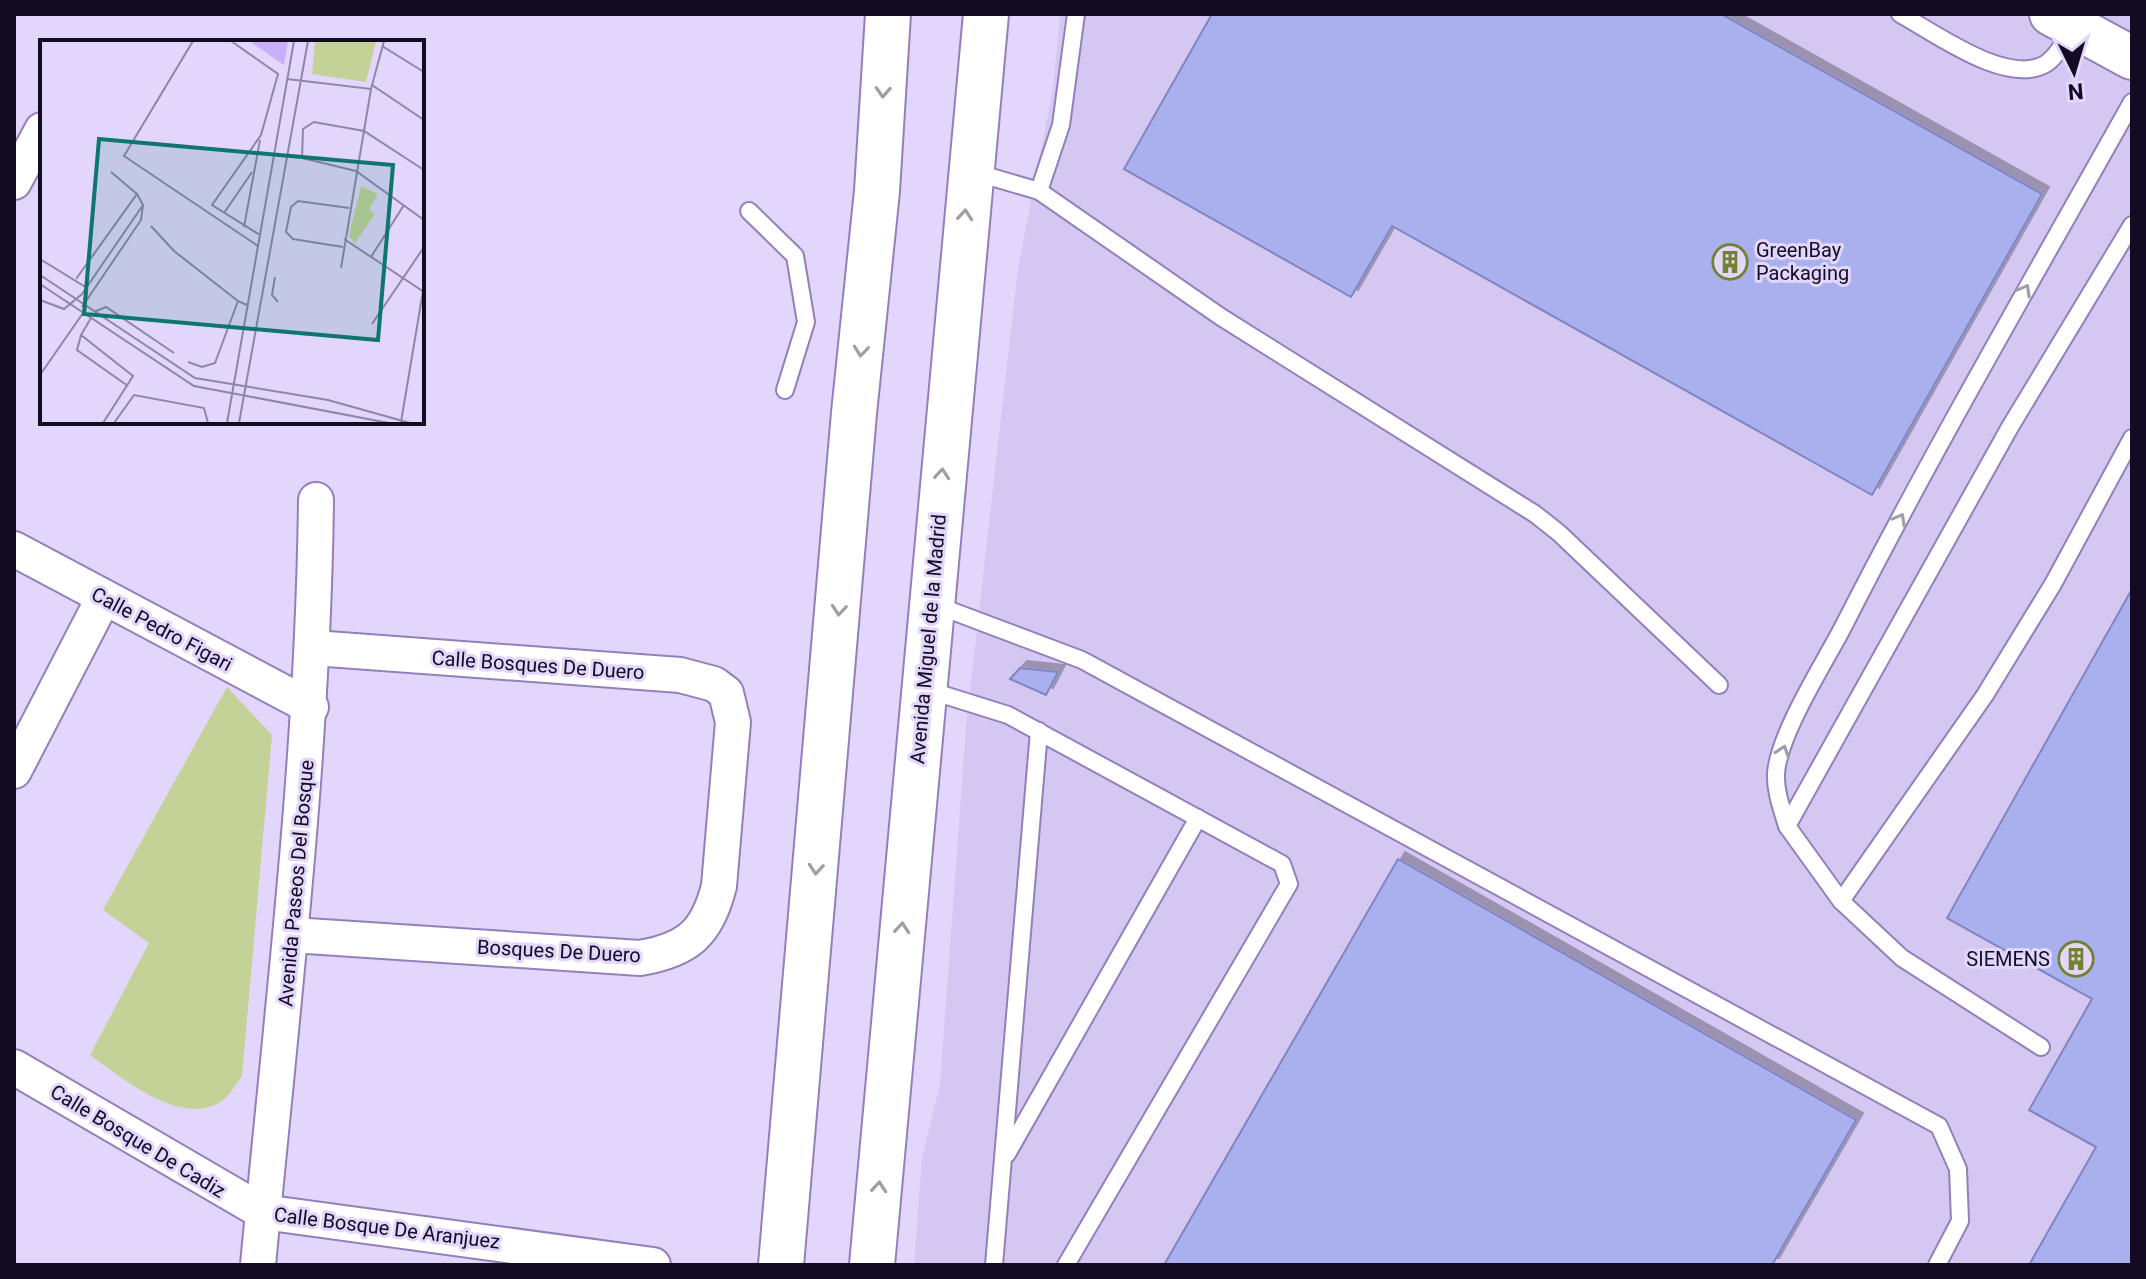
<svg xmlns="http://www.w3.org/2000/svg" width="2146" height="1279" viewBox="0 0 2146 1279" font-family="Roboto,sans-serif">
<defs>
<filter id="shadow"><feDropShadow dx="7" dy="-7" stdDeviation="0" flood-color="#0004"/></filter>
</defs>
<rect width="100%" height="100%" fill="#e2d6fc"/>
<polygon fill="#d4c7f1" points="1060,14 2132,14 2132,1265 914,1265 922,1158 940,1085 966,727 1018,268 1053,89"/>
<path fill="#c4d297" d="M227,687L272,735L242,1076C237,1083 230,1095 223,1100C183,1130 121,1077 90,1055L149,943L103,910Z"/>
<g fill="#aab0ee" stroke="#7f85c0" stroke-width="2" filter="url(#shadow)">
<polygon points="1212,14 1721,14 2042,194 1872,495 1392,226 1351,297 1124,169"/>
<polygon points="2132,589 2132,1265 2029,1265 2096,1147 2029,1110 2092,999 1947,918"/>
<polygon points="1020,668 1058,672 1046,695 1010,679"/>
<polygon points="1398,859 1856,1120 1772,1265 1164,1265"/>
</g>
<g fill="none" stroke-linecap="round" stroke-linejoin="round">
<defs>
<g id="service">
<path d="M1900,14C1935,33 2009,88 2047,63C2059,54 2065,40 2072,27"/>
<polyline points="974,172 1039,191 1061,125 1076,14"/>
<polyline points="1039,191 1221,317 1535,514 1559,533 1719,685"/>
<polyline points="749,211 795,256 806,322 785,390"/>
<polyline points="2132,225 2010,427 1787,826 1841,901 1985,695 2053,584 2132,438"/>
<polyline points="936,605 1082,660 1939,1126 1958,1169 1960,1221 1937,1265"/>
<polyline points="925,689 1008,715 1282,864 1289,884 1066,1265"/>
<path d="M1787,826C1782,809 1775,791 1776,773C1779,734 1823,665 1842,629C1933,450 2034,277 2132,102"/>
<polyline points="1841,901 1902,958 2041,1047"/>
<polyline points="1007,1154 1198,818"/>
<polyline points="994,1265 1039,731"/>
</g>
<g id="minor">
<polyline points="14,182 42,130"/>
<polyline points="14,549 311,707"/>
<polyline points="14,771 103,599"/>
<path d="M292,935L640,958C687,950 707,934 719,886L733,722L726,693L714,684L680,675L314,648"/>
<polyline points="14,1067 263,1212 653,1265"/>
<path d="M258,1265C282,1010 313,757 316,500"/>
</g>
<polyline id="tertiary" points="2051,14 2132,58"/>
<g id="secondary">
<polyline points="781,1265 854,413 877,191 888,14"/>
<polyline points="872,1265 986,14"/>
</g>
</defs>
<use href="#service" stroke="#9380ba" stroke-width="20"/>
<use href="#minor" stroke="#9380ba" stroke-width="38"/>
<use href="#tertiary" stroke="#9380ba" stroke-width="46"/>
<use href="#secondary" stroke="#9380ba" stroke-width="48"/>
<use href="#service" stroke="#fff" stroke-width="16"/>
<use href="#minor" stroke="#fff" stroke-width="34"/>
<use href="#tertiary" stroke="#fff" stroke-width="42"/>
<use href="#secondary" stroke="#fff" stroke-width="44"/>
</g>
<defs><path id="oneway-chevron" d="M-2-3.5L2.5 0L-2 3.5" fill="none" stroke-width="1.6" stroke-linecap="round" stroke-linejoin="round" transform="scale(2)"/></defs>
<g stroke="#a19da6">
<use href="#oneway-chevron" transform="translate(883 92) rotate(93)"/>
<use href="#oneway-chevron" transform="translate(965 215) rotate(-85)"/>
<use href="#oneway-chevron" transform="translate(2025 290) rotate(-61)"/>
<use href="#oneway-chevron" transform="translate(861 351) rotate(96)"/>
<use href="#oneway-chevron" transform="translate(942 474) rotate(-85)"/>
<use href="#oneway-chevron" transform="translate(1900 519) rotate(-61)"/>
<use href="#oneway-chevron" transform="translate(839 610) rotate(95)"/>
<use href="#oneway-chevron" transform="translate(1783 751) rotate(-71)"/>
<use href="#oneway-chevron" transform="translate(816 869) rotate(95)"/>
<use href="#oneway-chevron" transform="translate(902 928) rotate(-85)"/>
<use href="#oneway-chevron" transform="translate(879 1187) rotate(-85)"/>
</g>
<defs>
<symbol id="building-ring" viewBox="-11 -11 22 22"><circle r="9.5" fill="#e2d6fc" stroke="#718130" stroke-width="1.5"/><path d="M-4-6H4V6H1V3H-1V6H-4ZM-2.5-4.3h1.7v1.8h-1.7ZM.8-4.3h1.7v1.8H.8ZM-2.5-1h1.7V.8h-1.7ZM.8-1h1.7V.8H.8Z" fill="#718130"/></symbol>
</defs>
<g fill-rule="evenodd">
<use href="#building-ring" x="1710" y="242" width="40" height="40"/>
<use href="#building-ring" x="2056" y="939" width="40" height="40"/>
</g>
<g text-anchor="middle" stroke-width="6" stroke-linejoin="round" paint-order="stroke">
<g font-size="20" fill="#130b21" stroke="#e2d6fc" text-anchor="start">
<text x="1756" y="257">GreenBay<tspan x="1756" dy="23">Packaging</tspan></text>
<text x="2050" y="966" text-anchor="end">SIEMENS</text>
</g>
<g font-size="20" fill="#130b21" stroke="#e2d6fc">
<text transform="translate(162 629) rotate(28)" y="7">Calle Pedro Figari</text>
<text transform="translate(928 639) rotate(-85)" y="7">Avenida Miguel de la Madrid</text>
<text transform="translate(538 665) rotate(4)" y="7">Calle Bosques De Duero</text>
<text transform="translate(296 883) rotate(-85)" y="7">Avenida Paseos Del Bosque</text>
<text transform="translate(559 951) rotate(3)" y="7">Bosques De Duero</text>
<text transform="translate(138 1141) rotate(31)" y="7">Calle Bosque De Cadiz</text>
<text transform="translate(387 1228) rotate(7)" y="7">Calle Bosque De Aranjuez</text>
</g>
</g>
<g transform="translate(40 40)">
<rect width="384" height="384" fill="#e2d6fc"/>
<path d="M275,1H336L326,42L272,34ZM321,146L338,154L329,169L335,174L315,203L309,196Z" fill="#c4d297"/>
<path d="M209,1H248L244,25Z" fill="#c8affa"/>
<path fill="none" stroke="#8f85a4" stroke-width="2" d="M153,1L84,116L218,206M191,1L238,34L221,95L172,165L220,195M342,6L384,32M247,39L331,49L344,1M332,45L384,80M384,130L324,91L274,82L263,89L262,118L316,131L384,180M71,132L97,154M184,173L212,132M111,186L134,211L198,261M204,187L220,100M304,199L384,252M303,207L253,199L246,192L251,167L258,161L309,168M331,217L364,165M0,219L47,248M301,228L331,49M0,235L155,338L288,360L370,383M235,237L232,255L238,262M0,244L154,346L349,383M0,260L24,269L42,254L103,165L97,154L36,239M42,267L101,180L103,165M54,272L66,267L134,313M51,278L41,295L93,336L63,383M332,284L384,207M41,295L37,310L88,346M148,322L162,327L175,323L198,261L207,265M0,335L43,273M361,382L383,251M74,383L94,355L164,368L168,383M187,383L254,1M199,383L268,1"/>
<path fill="#0f766e" fill-opacity="0.15" stroke="#0f766e" stroke-width="4" d="M59,99L353,125L338,300L44,274Z"/>
<rect width="384" height="384" fill="none" stroke="#130b21" stroke-width="4"/>
</g>
<rect width="2146" height="1279" fill="none" stroke="#130b21" stroke-width="32"/>
<g transform="translate(2074 72) rotate(175)" stroke="#e2d6fc" stroke-width="6" paint-order="stroke">
<path d="M0-6L14 30L0 20L-14 30Z" fill="#130b21"/>
<text y="-12" font-size="22" font-weight="bold" text-anchor="middle" fill="#130b21">N</text>
</g>
</svg>
